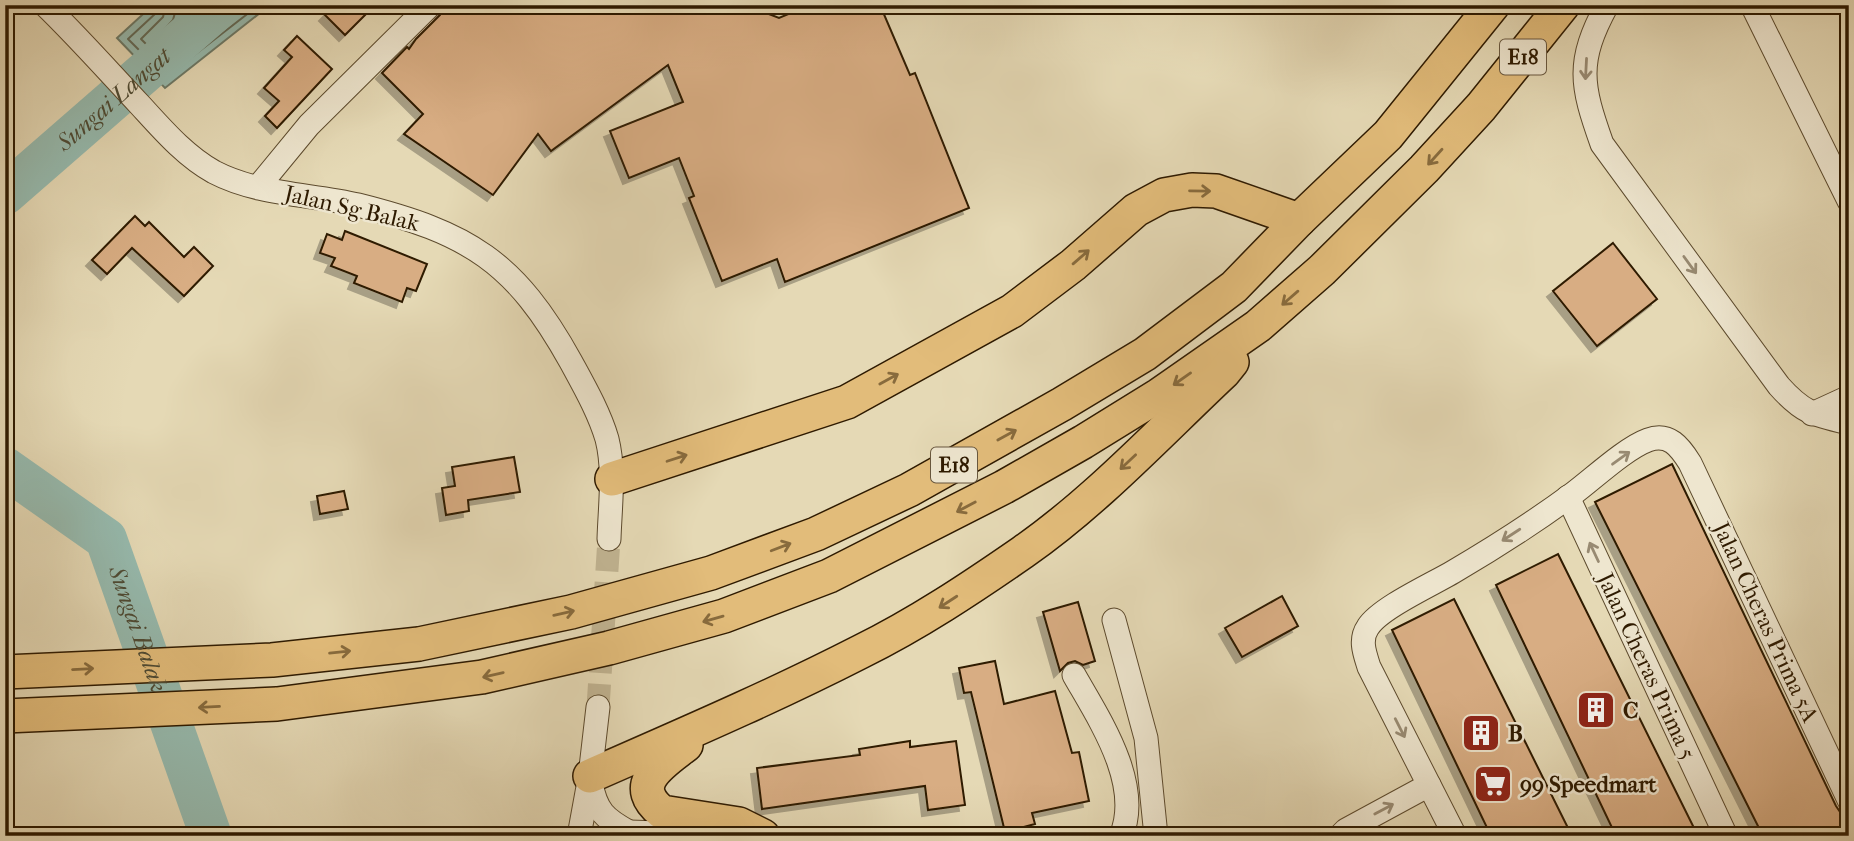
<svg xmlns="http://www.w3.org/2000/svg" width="1854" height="841" viewBox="0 0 1854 841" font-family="'IM FELL French Canon',serif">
<defs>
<filter id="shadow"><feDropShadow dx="-6" dy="6" stdDeviation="0" flood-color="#0004"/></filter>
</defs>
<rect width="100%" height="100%" fill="#e5d9b5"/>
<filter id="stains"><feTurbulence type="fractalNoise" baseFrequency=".00286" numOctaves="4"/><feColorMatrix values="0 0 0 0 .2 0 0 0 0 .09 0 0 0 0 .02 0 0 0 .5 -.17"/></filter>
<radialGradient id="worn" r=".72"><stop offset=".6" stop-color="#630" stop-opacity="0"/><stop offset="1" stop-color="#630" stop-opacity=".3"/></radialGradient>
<polygon fill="#96baae" stroke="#6c7a68" stroke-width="2" points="153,5 270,5 165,88 117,38"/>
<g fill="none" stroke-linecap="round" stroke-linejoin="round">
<g stroke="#626a57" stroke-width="2">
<polyline points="157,5 156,13 128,39 166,77 259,5"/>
<polyline points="166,5 163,17 141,39 167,65 244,5"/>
<polyline points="177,5 173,20 156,39 167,51 227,5"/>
</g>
<g stroke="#96baae" stroke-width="42">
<path id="s1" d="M5,194L222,5"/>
<path id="s2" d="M5,468L106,539L211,836"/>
</g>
</g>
<g fill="#d8ad83" stroke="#2e1a00" stroke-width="2" filter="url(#shadow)">
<polygon points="335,5 375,5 345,35 325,15"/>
<polygon points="444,5 746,5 779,18 810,5 880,5 910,75 915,73 969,208 785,282 777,259 722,281 689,198 694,196 679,158 629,178 610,131 683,102 668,65 551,151 538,134 493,195 404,134 423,114 382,73 407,47 409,49 416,39 440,15"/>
<polygon points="297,36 332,69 277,128 265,116 279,101 264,88 292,57 284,50"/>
<polygon points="135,216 145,226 149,222 184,257 194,247 213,266 184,296 132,248 107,274 92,260"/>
<polygon points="345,231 427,264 416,291 407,288 402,302 354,283 357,276 331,266 335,258 320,253 327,234 342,240"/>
<polygon points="1613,243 1657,299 1597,346 1553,291"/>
<polygon points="514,457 520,492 468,500 469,511 446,515 442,488 455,486 452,467"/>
<polygon points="1672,464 1836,806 1849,825 1849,836 1763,836 1595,502"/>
<polygon points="344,491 348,509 320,514 317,496"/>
<polygon points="1558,554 1698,836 1616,836 1496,585"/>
<polygon points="1282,596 1298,626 1242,657 1225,628"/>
<polygon points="1454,599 1572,836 1491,836 1392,630"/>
<polygon points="1078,602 1095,661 1083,665 1075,661 1068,663 1060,671 1043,612"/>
<polygon points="995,661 1004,704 1055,691 1072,753 1079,752 1089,801 1032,813 1035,824 1005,832 971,692 964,693 959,668"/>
<polygon points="910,741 910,747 956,741 965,805 928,810 925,786 762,809 757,768 860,755 859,749"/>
</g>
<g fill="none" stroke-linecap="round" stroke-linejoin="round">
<polyline stroke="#c0b391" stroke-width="23" stroke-dasharray="23 11" stroke-linecap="butt" points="598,707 609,539"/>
<defs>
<g id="minor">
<path d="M45,5C78,37 108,71 140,105C162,129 185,156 214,172C258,195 311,194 358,205C469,233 515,261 571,362C584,386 599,412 607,439C615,471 610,506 609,539"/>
<path d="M1607,5C1576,62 1581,85 1602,144L1779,386C1803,413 1814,415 1849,423"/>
<polyline points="1752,5 1849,201"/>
<polyline points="258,187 309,125 430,5"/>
<polyline points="1812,414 1849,397"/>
<polyline points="1568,497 1726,836"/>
<polyline points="1114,620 1146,738 1156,836"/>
<path d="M1074,675C1099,719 1143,784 1121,836"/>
<path d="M591,783C596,811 605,819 629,832"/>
<polyline points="579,836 590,776 598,707"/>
<polyline points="613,836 629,832 725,835"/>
<polyline points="1340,836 1346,830 1429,785"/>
<path d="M1455,836L1369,667C1365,654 1359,640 1368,627C1380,608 1433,584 1453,572C1494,548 1536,521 1574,493C1594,478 1626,448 1648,440C1669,432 1680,447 1690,463L1849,800"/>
</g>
<g id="highway">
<polyline points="612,479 847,402 1012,311 1073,265 1136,210 1164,195 1192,190 1216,191 1299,220"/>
<polyline points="5,672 272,660 419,644 571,612 711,573 816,534 909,490 1062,404 1145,354 1234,287 1299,220 1388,135 1493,5"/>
<polyline points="5,716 277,704 482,677 609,648 724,616 829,576 1004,487 1083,442 1159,395 1258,326 1322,270 1424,169 1481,107 1563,5"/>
<path d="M686,745C663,763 627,784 662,812L739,824L763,836"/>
<path d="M590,776C681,736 772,697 860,652C917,624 971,588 1023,552C1096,501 1159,433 1224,372L1232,362"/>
</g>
</defs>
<use href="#minor" stroke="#5c4a2d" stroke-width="25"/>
<use href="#highway" stroke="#2e1a00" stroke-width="36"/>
<use href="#minor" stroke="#eee6cf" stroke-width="23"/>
<use href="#highway" stroke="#e2bc7a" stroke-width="33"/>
</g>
<defs><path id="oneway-shaft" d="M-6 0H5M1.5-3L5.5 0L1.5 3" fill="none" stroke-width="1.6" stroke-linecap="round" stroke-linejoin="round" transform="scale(1.75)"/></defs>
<g stroke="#988a72">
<use href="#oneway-shaft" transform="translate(1586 69) rotate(93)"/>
<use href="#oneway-shaft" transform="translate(1690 265) rotate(54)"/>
<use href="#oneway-shaft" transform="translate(1621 458) rotate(-36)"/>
<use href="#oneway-shaft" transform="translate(1511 535) rotate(147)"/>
<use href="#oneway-shaft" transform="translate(1594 552) rotate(-115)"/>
<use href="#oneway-shaft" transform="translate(1400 728) rotate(63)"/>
<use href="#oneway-shaft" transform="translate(1384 809) rotate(-28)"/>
</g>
<g stroke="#886b3d">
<use href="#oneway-shaft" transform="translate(1435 157) rotate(132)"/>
<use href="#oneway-shaft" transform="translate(1200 191) rotate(1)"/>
<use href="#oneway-shaft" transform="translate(1081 257) rotate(-41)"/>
<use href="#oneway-shaft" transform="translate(1290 298) rotate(139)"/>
<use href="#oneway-shaft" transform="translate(889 379) rotate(-29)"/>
<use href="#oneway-shaft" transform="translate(1182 379) rotate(145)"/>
<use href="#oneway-shaft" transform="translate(1007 435) rotate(-29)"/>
<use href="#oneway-shaft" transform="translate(677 458) rotate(-18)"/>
<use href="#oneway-shaft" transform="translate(1128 462) rotate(137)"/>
<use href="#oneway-shaft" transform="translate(966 507) rotate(152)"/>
<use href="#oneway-shaft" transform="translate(781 547) rotate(-21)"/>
<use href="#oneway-shaft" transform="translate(948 602) rotate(147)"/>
<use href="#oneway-shaft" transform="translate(564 613) rotate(-13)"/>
<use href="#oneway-shaft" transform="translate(713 619) rotate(164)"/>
<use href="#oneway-shaft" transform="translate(340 652) rotate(-6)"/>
<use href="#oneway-shaft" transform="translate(83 669) rotate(-3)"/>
<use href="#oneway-shaft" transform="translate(493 675) rotate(167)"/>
<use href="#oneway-shaft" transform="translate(209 707) rotate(177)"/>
</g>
<defs>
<symbol id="building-square" viewBox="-11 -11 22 22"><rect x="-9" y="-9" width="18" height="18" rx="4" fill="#8f2418" stroke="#eee6cf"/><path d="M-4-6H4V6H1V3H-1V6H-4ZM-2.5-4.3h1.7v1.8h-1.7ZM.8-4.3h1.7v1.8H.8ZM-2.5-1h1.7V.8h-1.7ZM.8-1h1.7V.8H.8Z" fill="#fff"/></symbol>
<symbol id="supermarket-square" viewBox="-11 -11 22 22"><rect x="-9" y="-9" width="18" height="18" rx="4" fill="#8f2418" stroke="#eee6cf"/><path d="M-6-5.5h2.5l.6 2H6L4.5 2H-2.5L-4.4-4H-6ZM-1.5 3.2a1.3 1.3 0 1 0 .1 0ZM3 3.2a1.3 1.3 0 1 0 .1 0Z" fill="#fff"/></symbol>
</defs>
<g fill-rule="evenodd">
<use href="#building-square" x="1574" y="688" width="44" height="44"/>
<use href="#building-square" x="1459" y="711" width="44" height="44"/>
<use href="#supermarket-square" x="1471" y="762" width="44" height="44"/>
</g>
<g text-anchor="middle" stroke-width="5" stroke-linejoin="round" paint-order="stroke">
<g fill="#eee6cf" stroke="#68573e" stroke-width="2">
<rect x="1500" y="39.5" width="46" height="35" rx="5"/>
<rect x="931" y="447.5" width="46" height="35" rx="5"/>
</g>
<g font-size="21" font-weight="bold" fill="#2e1a00">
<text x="1523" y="64">E18</text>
<text x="954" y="472">E18</text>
</g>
<g font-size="23" fill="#2e1a00" stroke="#eee6cf">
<text transform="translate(352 208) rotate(13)" y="8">Jalan Sg Balak</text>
<text transform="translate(1766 622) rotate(65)" y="8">Jalan Cheras Prima 5A</text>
<text transform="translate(1647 666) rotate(65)" y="8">Jalan Cheras Prima 5</text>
</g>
<g font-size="23" font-weight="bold" fill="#2e1a00" stroke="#eee6cf" text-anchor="start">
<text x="1623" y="718">C</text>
<text x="1508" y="741">B</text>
<text x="1520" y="792">99 Speedmart</text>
</g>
<g font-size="24" font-style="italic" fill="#4d4a34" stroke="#eee6cf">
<text dy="8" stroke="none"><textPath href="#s1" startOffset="144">Sungai Langat</textPath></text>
<text dy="8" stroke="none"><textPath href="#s2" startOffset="219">Sungai Balak</textPath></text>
</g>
</g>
<rect width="1854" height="841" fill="none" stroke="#e5d9b5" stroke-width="28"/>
<rect x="7" y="7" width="1840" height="827" fill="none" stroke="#2e1a00" stroke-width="3.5"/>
<rect x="14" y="14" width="1826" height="813" fill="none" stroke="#2e1a00" stroke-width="2"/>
<rect width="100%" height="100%" filter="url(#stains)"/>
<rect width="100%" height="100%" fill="url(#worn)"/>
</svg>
